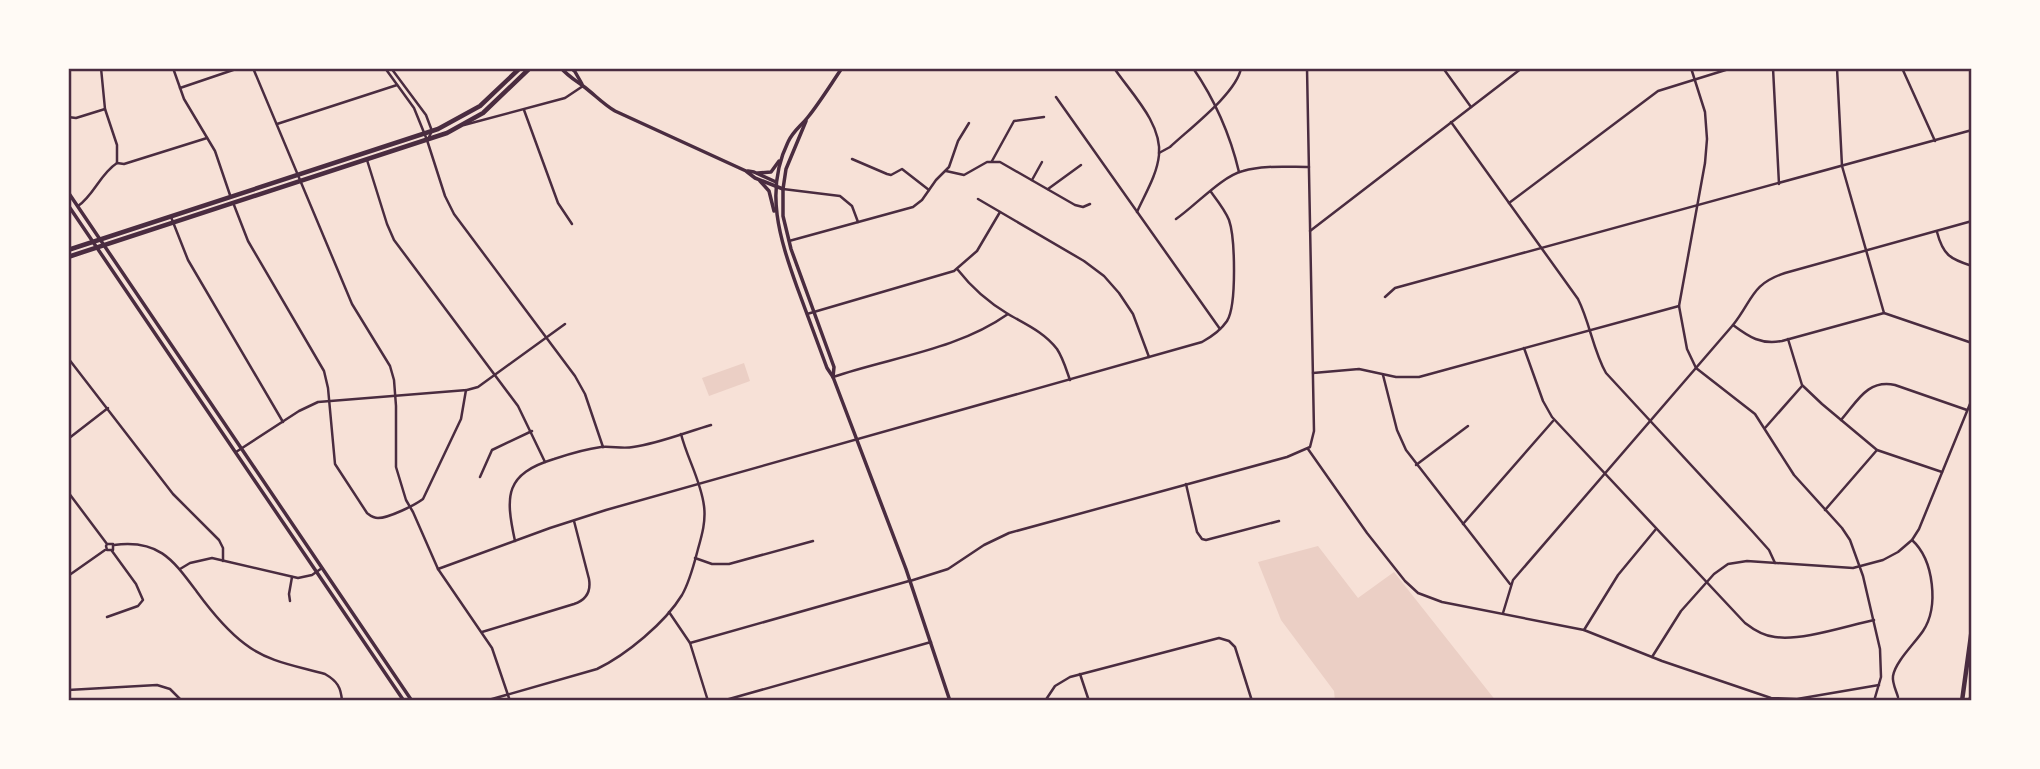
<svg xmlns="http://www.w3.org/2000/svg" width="2040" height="769" viewBox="0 0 2040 769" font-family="Mulish,sans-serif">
<rect width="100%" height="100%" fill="#f7e1d7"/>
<g fill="#ebcfc5">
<polygon points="744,363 750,381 709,396 702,378"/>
<polygon points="1318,546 1358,598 1394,572 1496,701 1335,701 1334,691 1281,620 1258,562"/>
</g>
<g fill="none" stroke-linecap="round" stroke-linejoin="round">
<g stroke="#4a2c40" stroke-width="2.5">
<polyline points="101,68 105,109 117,145 117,163"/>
<polyline points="173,68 184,99 215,151 230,195"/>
<polyline points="253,68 352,304 390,366 394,380 396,406 396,467 406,500 413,512 438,569 492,648 510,701"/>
<path d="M1114,68C1131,93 1162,123 1159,155C1157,175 1145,194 1137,212"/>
<path d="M1193,68C1215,100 1230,134 1239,172"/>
<polyline points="1443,68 1471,107"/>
<polyline points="1773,68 1779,184"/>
<polyline points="1837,68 1842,166 1884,313"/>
<polyline points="1902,68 1935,141"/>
<polyline points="180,88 239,68"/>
<polyline points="1056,97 1220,329"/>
<polyline points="524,110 558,203 572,224"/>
<polyline points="68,117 76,118 105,109"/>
<path d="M1451,122L1578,299C1590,323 1593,350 1606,373L1752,531L1769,550L1775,563"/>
<polyline points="277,124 397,85"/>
<polyline points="464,125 565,98 583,86"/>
<polyline points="427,140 445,196 454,214 575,376 585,394 603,447"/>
<path d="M1159,153L1170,147C1189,129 1237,93 1241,68"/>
<polyline points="852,159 887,174 891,175 902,169 929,190"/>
<polyline points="367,160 387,224 394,240 518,406 545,462"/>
<polyline points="992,161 1014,121 1044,117"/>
<polyline points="946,171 964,175 987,162 1000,162 1075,205 1083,207 1090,204"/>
<polyline points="1032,180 1042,162"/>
<polyline points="783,189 840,196 852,206 858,222"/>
<polyline points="1048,189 1081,165"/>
<polyline points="978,199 1084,261 1104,276 1119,293 1133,314 1149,357"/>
<polyline points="1509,203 1658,91 1732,68"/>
<path d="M234,205L248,241L324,371L328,388L335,464L367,513C371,516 373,518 378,518C389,518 415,505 423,499L461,419L466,390"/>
<path d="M78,206C94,195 100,174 117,163L124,164L207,138"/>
<polyline points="171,217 188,260 283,422"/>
<path d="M1176,219C1195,206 1222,176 1243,171C1263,165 1287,167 1309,167"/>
<polyline points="1310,231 1522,68"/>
<path d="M1937,232C1943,255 1950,259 1972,266"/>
<polyline points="789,241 913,207 922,200 936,180 949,167 958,141 969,123"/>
<path d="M958,270C972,288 988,302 1008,314C1025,324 1044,332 1057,349C1063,358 1066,369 1070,380"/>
<polyline points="1385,297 1395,288 1972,130"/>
<polyline points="807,314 954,271 977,251 1000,212"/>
<path d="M1733,325C1749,337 1761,345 1782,341L1884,313L1972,343"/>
<polyline points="1788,339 1802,385 1822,404 1877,450 1942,472"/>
<path d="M1524,348L1543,401L1552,417L1745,623C1754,630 1764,636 1775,637C1802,641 1846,626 1874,620"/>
<polyline points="68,358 173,494 219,540 223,548 223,561"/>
<polyline points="1313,373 1359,369 1396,377 1419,377 1679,306"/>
<polyline points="1383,375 1397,430 1406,450 1510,584"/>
<path d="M833,377C892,357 957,350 1008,314"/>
<path d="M1841,420C1857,402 1867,379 1895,385L1967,410"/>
<polyline points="1765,428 1802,386"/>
<polyline points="68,439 108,408"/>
<polyline points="1308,449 1367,533 1405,581 1418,593 1442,602 1584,630 1662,661 1771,698 1797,699 1879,685"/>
<polyline points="236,452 299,411 318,402 467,390 478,387 565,324"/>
<polyline points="1416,465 1468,426"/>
<polyline points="480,477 492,450 532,431"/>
<polyline points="1186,484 1197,532 1202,539 1206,540 1279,521"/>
<polyline points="68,492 107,544 113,544 113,550 107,550 106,546 107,544"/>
<polyline points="1825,510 1877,450"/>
<polyline points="1463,524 1553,421"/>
<path d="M515,541C505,495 505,474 554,459C569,454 586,449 601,447C612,446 623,449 633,447C657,444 687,432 711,425"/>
<path d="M114,545C159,539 173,560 197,592C211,611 226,630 245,644C268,662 297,666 325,674C337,681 341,687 342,701"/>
<polyline points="695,558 712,564 729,564 813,541"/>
<polyline points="180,569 190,563 212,558 298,578 312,575 322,568"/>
<path d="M438,569L550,528L606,510L1202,342C1211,337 1221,330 1227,321C1237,305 1235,237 1229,220C1225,210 1217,200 1211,192"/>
<polyline points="68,576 105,550"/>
<polyline points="290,601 289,594 292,577"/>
<polyline points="669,612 690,643 708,701"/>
<path d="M1503,613L1513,580L1733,325C1753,300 1751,284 1785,273L1972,221"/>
<polyline points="107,617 138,606 143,600 136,584 112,551"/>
<polyline points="1584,630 1618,575 1656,529"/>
<path d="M482,632L574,604C586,600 591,591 589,579L574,521"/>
<polyline points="690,643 909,581"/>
<polyline points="1652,657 1681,611 1714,574 1728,564 1747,561 1853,568 1883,560 1898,552 1912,540 1919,529 1972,399"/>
<polyline points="1080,674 1089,701"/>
<polyline points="68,690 157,685 170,689 182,701"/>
<path d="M1898,697C1896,690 1892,683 1893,676C1895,662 1915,643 1923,631C1939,607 1934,560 1912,540"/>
<path d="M485,701L597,669C626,655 665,623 682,595C690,581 694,564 698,549C702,535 706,521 704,506C701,481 687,458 681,434"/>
<polyline points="722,701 931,642"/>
<polyline points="1045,701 1055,686 1070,677 1219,638 1229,641 1235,647 1252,701"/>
</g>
<g stroke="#4a2c40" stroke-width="2.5">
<polyline points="385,68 414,108 427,140"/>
<polyline points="391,68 426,115 432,131 429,137"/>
<polyline points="1691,68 1705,112 1707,139 1705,163 1679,306 1687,349 1696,368 1755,414 1794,475 1842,528 1850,540 1863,576 1880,649 1881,677 1874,701"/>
<polyline points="910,581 948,569 984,545 1009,533 1287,457 1310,447 1314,431 1307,68"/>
</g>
<g stroke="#4a2c40" stroke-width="3.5">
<path d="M561,68C568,76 575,80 583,86C594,94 603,104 615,111L746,171L755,178L783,189"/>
<path d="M842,68C831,84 820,102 808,117C801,126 793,131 788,142C764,191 780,239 797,287C807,314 817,341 827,368L833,377L906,569L950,701"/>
<polyline points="574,70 582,84"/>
<polyline points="806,121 786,169 783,189 783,216 791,249 834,367 833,377"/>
<polyline points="748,171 754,172 776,182"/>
<polyline points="758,173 771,172 779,161"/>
<polyline points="760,181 769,191 774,211"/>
<polyline points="1967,701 1972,697"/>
</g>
<g stroke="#4a2c40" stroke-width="3.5">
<polyline points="68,192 412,701"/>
<polyline points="68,205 404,701"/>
</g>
<g stroke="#4a2c40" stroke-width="4.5">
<polyline points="573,68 574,70"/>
<polyline points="68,250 438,129 480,106 520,68"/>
<polyline points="68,257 447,133 483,113 530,68"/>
</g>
<polyline stroke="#4a2c40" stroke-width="4.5" points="1962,701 1972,628"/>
</g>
<rect width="2040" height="769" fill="none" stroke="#fffaf5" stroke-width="140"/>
<rect x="70" y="70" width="1900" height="629" fill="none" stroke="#4a2c40" stroke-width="2.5"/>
</svg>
